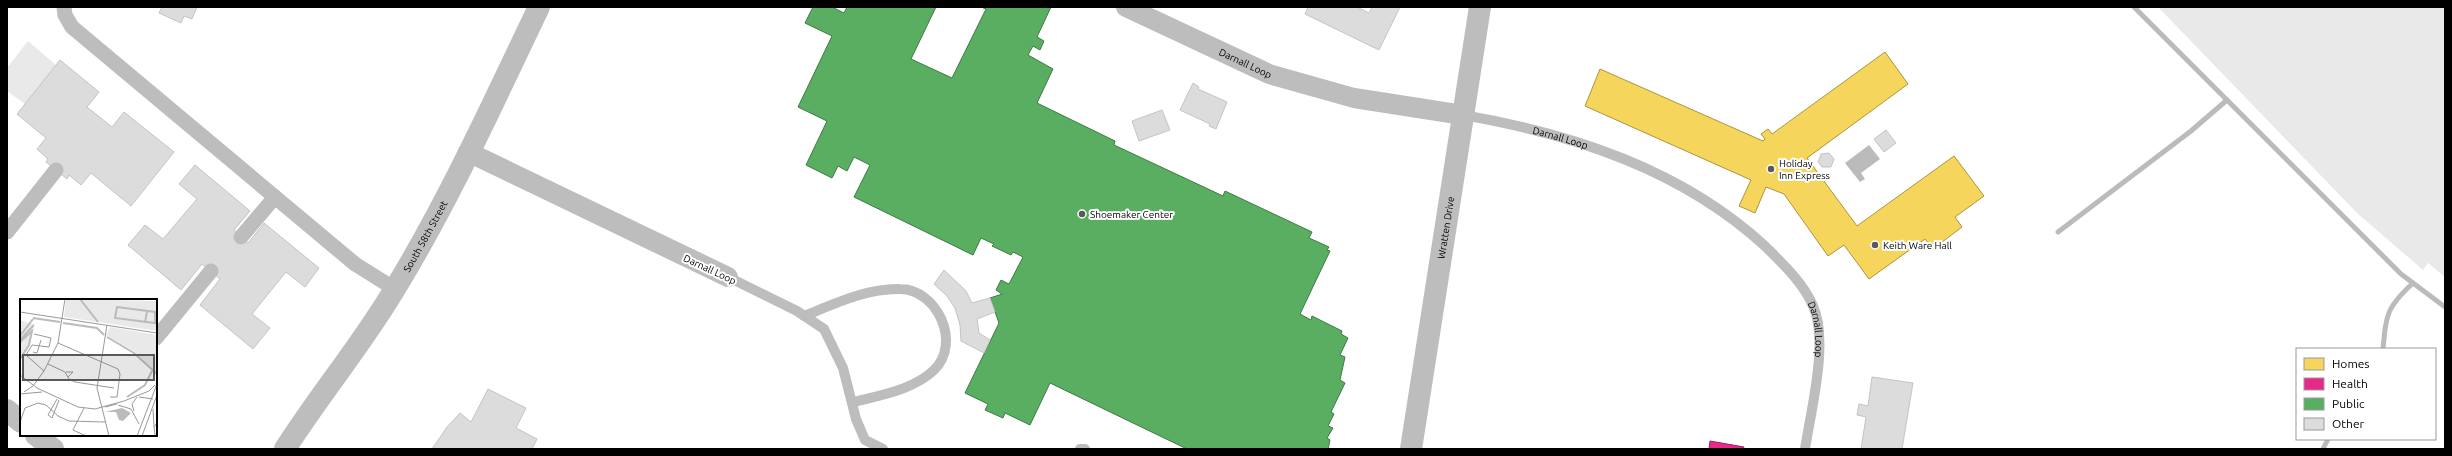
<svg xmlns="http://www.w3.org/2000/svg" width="2452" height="456" viewBox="0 0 2452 456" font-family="Ubuntu,sans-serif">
<rect width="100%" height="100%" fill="#fff"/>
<g fill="#e9e9e9">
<polygon points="2158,7 2445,7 2445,277 2428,263 2423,270 2357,213"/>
<polygon points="28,41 56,65 25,104 7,91 7,68"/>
</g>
<polygon fill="#bbb" points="1869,145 1880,159 1861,173 1865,179 1860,182 1845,163"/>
<polygon fill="#f6d55c" stroke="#ac9540" points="1885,52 1908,84 1807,158 1857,226 1954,156 1984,196 1955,217 1962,227 1933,249 1925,239 1869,279 1844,245 1828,256 1784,194 1766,187 1755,213 1739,206 1751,180 1585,106 1600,69 1763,141 1765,139 1761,134 1768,129 1772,134"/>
<polygon fill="#e7298a" stroke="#a21d61" points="1710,441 1744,447 1743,449 1709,449"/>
<polygon fill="#5aae61" stroke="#3f7a44" points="813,7 832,7 844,13 847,7 936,7 911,59 952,78 986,9 981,7 1051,7 1037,37 1044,41 1040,50 1033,46 1028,55 1053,69 1037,103 1115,141 1114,145 1223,196 1225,191 1312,232 1309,238 1329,247 1327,250 1330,251 1300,314 1311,320 1312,316 1342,331 1341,334 1348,338 1340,355 1345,357 1340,380 1345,383 1331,412 1334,414 1328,426 1333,428 1327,438 1330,440 1328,449 1187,449 1050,383 1030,425 1005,413 1003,418 985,410 988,404 965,393 999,323 990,298 1002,294 996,290 1001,280 1009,284 1023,257 1013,252 1011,255 992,246 994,244 981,238 973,255 854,197 870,165 854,157 847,171 838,166 832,178 806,165 827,121 798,107 832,36 805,23"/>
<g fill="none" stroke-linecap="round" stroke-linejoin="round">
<g stroke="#bbb" stroke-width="5">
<polyline points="2134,7 2401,274 2445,307"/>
<polyline points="2058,232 2191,131 2227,100"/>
<path d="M2383,349C2386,314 2387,307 2413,283"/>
<polyline points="2323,449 2328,439"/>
</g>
</g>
<g fill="#dcdcdc" stroke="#c4c4c4">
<polygon points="162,7 197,7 192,19 184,16 181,23 159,13"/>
<polygon points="1308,7 1357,7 1369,13 1372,7 1400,7 1379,50 1305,14"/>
<polygon points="60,60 99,92 87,107 112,127 124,112 174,152 131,206 91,173 81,185 69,175 67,179 46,162 48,159 37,149 46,138 17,114"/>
<polygon points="1193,83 1199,87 1198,89 1227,102 1216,129 1209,126 1210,124 1180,110"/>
<polygon points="1162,110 1170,130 1139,141 1132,121"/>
<polygon points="1886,130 1896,143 1884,152 1874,139"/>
<polygon points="1829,153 1834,159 1831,167 1822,167 1818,162 1821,154"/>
<polygon points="195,165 250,211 234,230 248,243 264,223 319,268 305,287 286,272 252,314 270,328 253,349 200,305 220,279 202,264 181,290 128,245 145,225 163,239 197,199 179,184"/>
<polygon points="944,270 966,291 972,303 990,298 995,312 977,319 979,333 990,340 984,353 961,341 960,325 955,308 947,296 934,284"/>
<polygon points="1872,377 1913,383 1902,449 1861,449 1866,417 1857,415 1859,404 1868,406"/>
<polygon points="488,389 526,408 516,428 537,439 532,449 432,449 447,427 460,413 471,422"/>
</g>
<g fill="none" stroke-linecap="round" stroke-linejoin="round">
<g stroke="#bdbdbd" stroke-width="10">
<path id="s1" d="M1463,115C1573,134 1683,170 1766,247C1783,264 1804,284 1813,306C1829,341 1811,410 1805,449"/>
<polyline points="728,277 797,311 824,329 843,368 856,419 865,440 883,449"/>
<path d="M804,316C834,304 867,288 900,289C937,289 962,343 934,370C913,390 881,395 854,402"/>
<polyline points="1080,449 1085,449"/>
</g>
<g stroke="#bdbdbd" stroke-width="15">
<polyline points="64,7 65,15 72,27 355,264 395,289"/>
<polyline points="7,232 56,170"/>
<polyline points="241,237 275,197"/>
<polyline points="156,338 211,271"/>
</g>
<g stroke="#bdbdbd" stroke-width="20">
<path id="s2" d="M1126,7L1269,74L1354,98L1463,115"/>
<polyline points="468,152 728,277"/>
</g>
<g stroke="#bdbdbd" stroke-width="22">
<polyline points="7,410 21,422"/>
<polyline points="36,435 53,449"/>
<path id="s3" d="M285,449C320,394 363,343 396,287C450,198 494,101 539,7"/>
<path id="s4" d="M1411,449L1480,7"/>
</g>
</g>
<g fill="#595959" stroke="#fff" stroke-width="1.5">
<circle cx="1771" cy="169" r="4"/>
<circle cx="1082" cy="214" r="4"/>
<circle cx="1875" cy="245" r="4"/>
</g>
<g text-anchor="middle" stroke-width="4" stroke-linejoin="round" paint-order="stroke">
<g font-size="10" fill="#000" stroke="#fff">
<text dy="4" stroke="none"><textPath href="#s2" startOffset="132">Darnall Loop</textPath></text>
<text dy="4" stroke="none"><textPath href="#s1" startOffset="100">Darnall Loop</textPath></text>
<text dy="4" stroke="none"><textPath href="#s4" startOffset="224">Wratten Drive</textPath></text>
<text dy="4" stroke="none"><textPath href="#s3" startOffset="255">South 58th Street</textPath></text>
<text transform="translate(710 269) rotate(25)" y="4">Darnall Loop</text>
<text dy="4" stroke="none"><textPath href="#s1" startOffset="435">Darnall Loop</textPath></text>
</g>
<g font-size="10" fill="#000" stroke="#fff" text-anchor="start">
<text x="1779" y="167">Holiday<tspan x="1779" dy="12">Inn Express</tspan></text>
<text x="1090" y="218">Shoemaker Center</text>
<text x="1883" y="249">Keith Ware Hall</text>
</g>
</g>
<g transform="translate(20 299)">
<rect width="137" height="137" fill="#fff"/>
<path d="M46,0L137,2V32L44,18ZM0,21L13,25L9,46L0,59ZM90,28L137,36V74L114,52L86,36Z" fill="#e9e9e9"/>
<path d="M102,109L111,114L103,122L99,121L96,113H85Z" fill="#bbb"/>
<path fill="none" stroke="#bbb" stroke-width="2" d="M60,0L78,23M97,8L135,13V24L95,19ZM13,19L40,23M43,24L77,29L84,36M125,24L127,12M0,37L13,20M87,38L114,54L137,75M0,41L14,26M0,43L12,32L9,46L0,60M107,98L125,86L132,72"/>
<path fill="none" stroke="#999" stroke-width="1" d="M0,13L137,34M87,26L77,89L89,137M14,35L31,39L29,48L12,46L6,56L24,72M38,44L98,70L100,75L97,98H90M13,53L17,54L21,41M28,65L45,73L49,80L55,83L94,89M46,73H53L48,78M0,76L17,89L58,108L75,110L104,102M4,93L13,87L24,72L38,44L45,0M0,95L22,93M119,98L133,100M37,100L28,116L32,119L39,101M104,102L129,92L135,86M98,106L111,110L119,125M85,108L97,105M64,109L53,131L66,137M133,110L134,128M114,112L112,105L117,98M0,123L5,109L18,104L26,106L38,117L49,122L85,123M135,136L134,128L137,124M117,137L137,85M122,137L137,96"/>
<path fill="#595959" fill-opacity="0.15" stroke="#595959" stroke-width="2" d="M3,56H134V81H3Z"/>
<rect width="137" height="137" fill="none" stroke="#000" stroke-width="2"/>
</g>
<rect width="2452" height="456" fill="none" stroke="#000000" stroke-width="16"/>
<rect x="2296" y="348" width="140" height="92" fill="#ffffff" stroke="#999999"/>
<rect x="2304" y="358" width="20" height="12" fill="#f6d55c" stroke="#999999"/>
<text x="2332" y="368" font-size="12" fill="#000000">Homes</text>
<rect x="2304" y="378" width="20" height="12" fill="#e7298a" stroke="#999999"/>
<text x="2332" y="388" font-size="12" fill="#000000">Health</text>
<rect x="2304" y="398" width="20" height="12" fill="#5aae61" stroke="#999999"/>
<text x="2332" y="408" font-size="12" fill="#000000">Public</text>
<rect x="2304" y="418" width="20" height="12" fill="#dcdcdc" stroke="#999999"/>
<text x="2332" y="428" font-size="12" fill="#000000">Other</text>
</svg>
